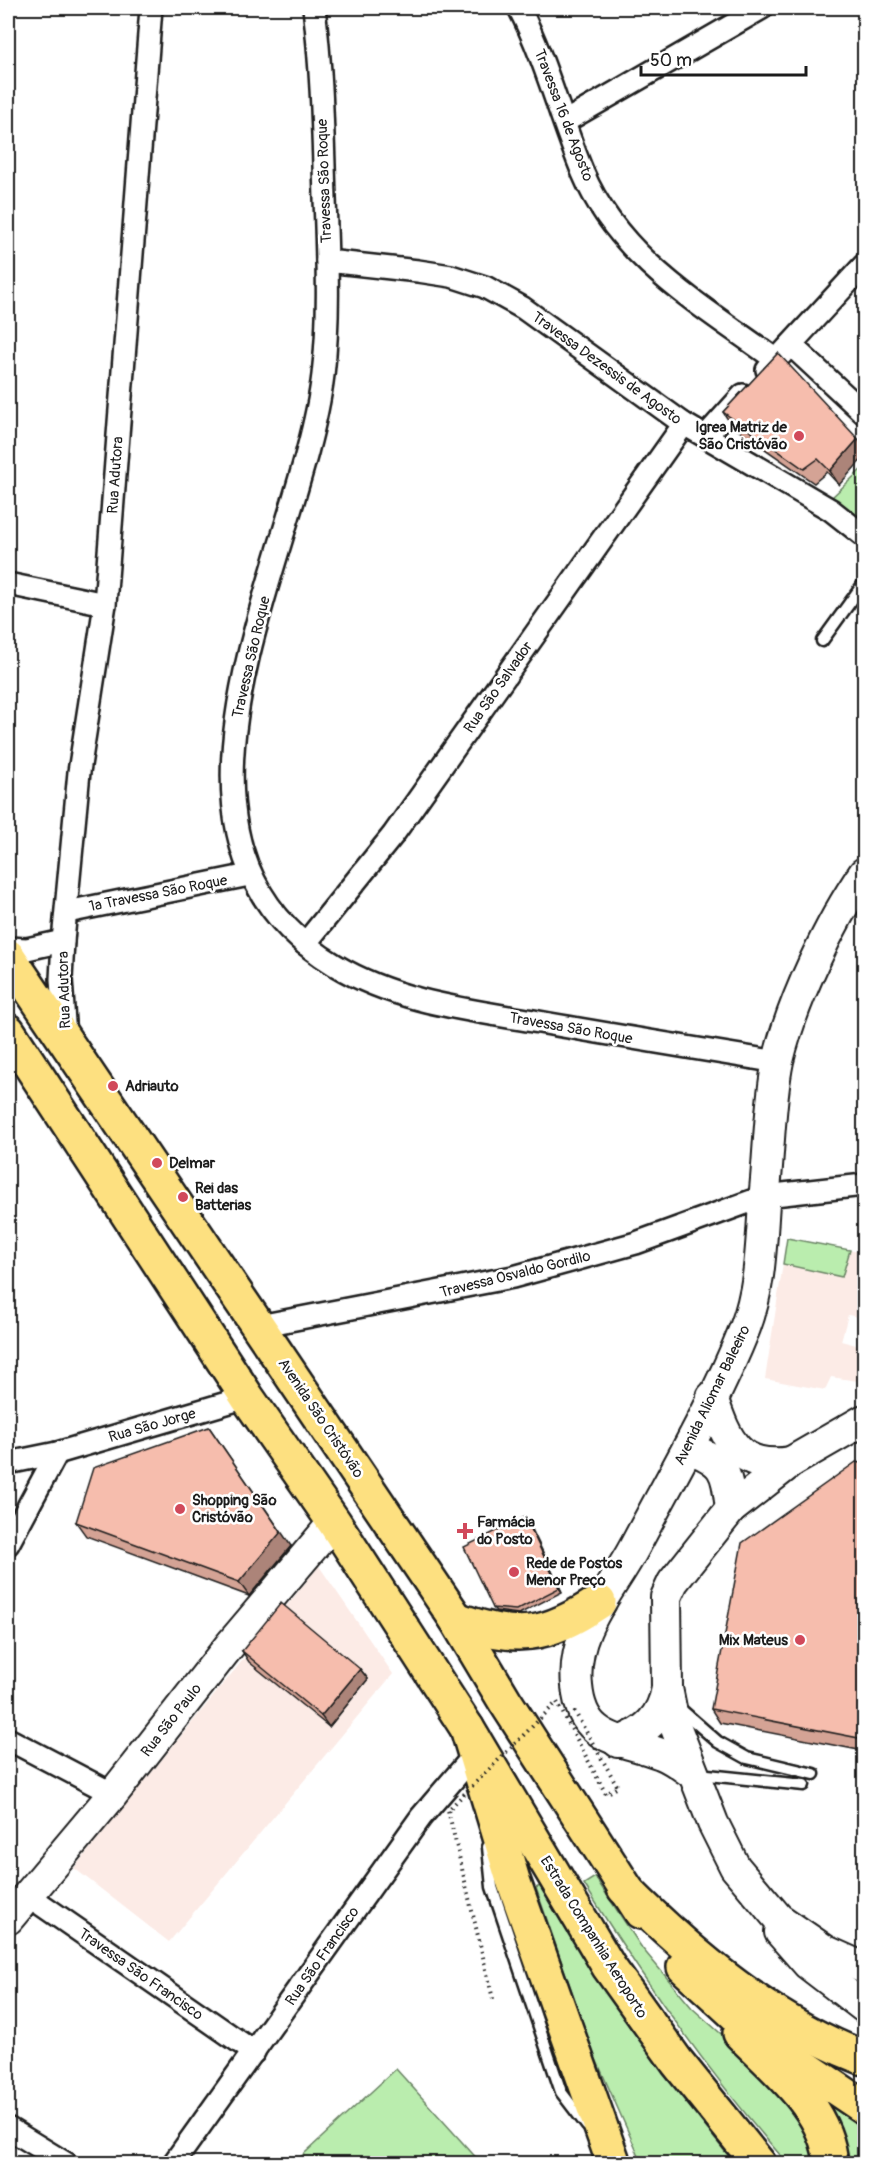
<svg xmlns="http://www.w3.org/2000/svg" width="872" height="2171" viewBox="0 0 872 2171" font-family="Pangolin,sans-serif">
<rect width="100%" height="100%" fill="#fff"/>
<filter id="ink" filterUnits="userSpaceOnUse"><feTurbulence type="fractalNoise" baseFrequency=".0167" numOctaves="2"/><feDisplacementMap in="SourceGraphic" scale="12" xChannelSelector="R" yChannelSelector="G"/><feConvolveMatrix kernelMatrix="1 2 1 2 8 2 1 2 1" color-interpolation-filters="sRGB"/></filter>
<g filter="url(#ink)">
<g fill="#fcebe6">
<polygon points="787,1238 864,1253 864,1282 860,1281 860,1283 864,1285 864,1318 848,1315 841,1341 864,1347 858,1381 831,1377 825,1390 765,1379"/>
<polygon points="319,1566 393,1674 169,1942 74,1868"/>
</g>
<g fill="#baedae" stroke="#6b8465" stroke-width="1.5">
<polygon points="864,467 864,527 831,498"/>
<polygon points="787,1238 850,1250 842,1277 783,1264"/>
<path d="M595,1877L642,1948L692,2008L790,2095L821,2163H787C711,2076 645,1983 584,1884Z"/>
<path d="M540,1886C597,1985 663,2075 734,2163H642L592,2050L536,1888Z"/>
<polygon points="396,2069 481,2163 294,2163"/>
<polygon points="811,2091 864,2129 864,2163 843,2163"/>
</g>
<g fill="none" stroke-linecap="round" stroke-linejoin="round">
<defs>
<g id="lane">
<polyline points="822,641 864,583"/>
<polyline points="678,1707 718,1742 747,1758 814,1774"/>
<polyline points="698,1774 804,1785"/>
<polyline points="488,1847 492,1887 561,2092 587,2126"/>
</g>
<g id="street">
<path d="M314,8C322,71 323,135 325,198C327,257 330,316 323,375C301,555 123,837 335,965C396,1002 469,1010 539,1022C618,1036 698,1049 778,1062"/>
<path d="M519,8C546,60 560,118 583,173C619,259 704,307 776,360"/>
<polyline points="566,121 762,8"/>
<polyline points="327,261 418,271 451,276 485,287 523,308 684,424 831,510 864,536"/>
<polyline points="791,345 864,413"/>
<polyline points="767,370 864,265"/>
<polyline points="706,436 743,395"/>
<polyline points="8,584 105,604"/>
<polyline points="67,912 249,875"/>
<polyline points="305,944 393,835 684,424"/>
<polyline points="8,948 27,949 63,941"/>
<polyline points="65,1037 61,979 63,941 79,772 105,604 151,8"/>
<polyline points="259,1326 513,1277 636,1243 765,1196 864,1185"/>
<polyline points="8,1463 57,1453 247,1397"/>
<polyline points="8,1544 57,1453"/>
<polyline points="8,1739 113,1794"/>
<polyline points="29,1896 254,2052"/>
<polyline points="8,2128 67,2164"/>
<polyline points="173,2164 421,1817 476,1753"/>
</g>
<g id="secondary">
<path d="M712,1397C727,1442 739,1470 791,1462"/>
<polyline points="864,1420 791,1462 731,1509 673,1582 666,1597 667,1688 674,1723 713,1823 735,1867 778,1918 826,1951 864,1968"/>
<path d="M688,1448C726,1462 726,1470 731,1509"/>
<path d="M618,1742C645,1733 662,1718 667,1688"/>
<path d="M692,1773C682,1766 672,1758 661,1754C620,1738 582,1742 577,1686C571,1630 611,1592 635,1546C673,1474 715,1403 745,1328C762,1284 761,1236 765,1190C769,1151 770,1098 778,1061C792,1002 830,922 864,873"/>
<polyline points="8,1919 113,1794 230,1645 334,1522"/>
<polyline points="780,1932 808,1964 864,2007"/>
</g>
<g id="primary">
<polyline points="8,956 456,1619 505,1701 641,1912"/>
<polyline points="8,1031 247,1397 334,1522 467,1728 513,1880 614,2164"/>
<path d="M456,1619C516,1641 545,1638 599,1602"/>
<path d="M740,2033C776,2070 827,2108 831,2164"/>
</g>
<g id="highway">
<polyline points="467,1728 609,1967 677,2062 759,2164"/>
<path d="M624,1888C693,1957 773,2024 864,2058"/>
<polyline points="684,1967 760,2037 864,2107"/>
</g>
</defs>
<use href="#lane" stroke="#1c1c1c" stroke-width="15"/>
<use href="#street" stroke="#1c1c1c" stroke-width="26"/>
<use href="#secondary" stroke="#1c1c1c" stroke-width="34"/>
<use href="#primary" stroke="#1c1c1c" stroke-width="38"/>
<use href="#highway" stroke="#1c1c1c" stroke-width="38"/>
<use href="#lane" stroke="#fff" stroke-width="10"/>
<use href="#street" stroke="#fff" stroke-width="21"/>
<use href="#secondary" stroke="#fff" stroke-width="30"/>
<use href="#primary" stroke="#fde080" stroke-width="33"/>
<use href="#highway" stroke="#fde080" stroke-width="33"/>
<polyline stroke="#1c1c1c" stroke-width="4" stroke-dasharray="1.5 4.5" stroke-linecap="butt" points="493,1999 448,1810 557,1702 606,1794 618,1787 572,1707"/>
</g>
<g fill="#d4a395" stroke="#1c1c1c" stroke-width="1.5">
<polygon points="778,353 839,485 827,472 814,483 732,426 723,412"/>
<polygon points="864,1464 864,1751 720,1723 711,1709"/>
<polygon points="525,1517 562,1592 519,1614 496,1611 493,1608"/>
<polygon points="76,1522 291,1546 249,1596 86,1536"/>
<polygon points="242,1651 360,1669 368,1679 329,1727 249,1662"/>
</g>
<g fill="#ac8479" stroke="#1c1c1c" stroke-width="1.5">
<polygon points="858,439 864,448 864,457 839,485 830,471"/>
<polygon points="209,1427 291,1546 249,1596 239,1582"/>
<polygon points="525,1517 528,1521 562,1592 559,1588"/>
<polygon points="360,1669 368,1679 329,1727 321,1716"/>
</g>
<g fill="#f6bdad" stroke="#1c1c1c" stroke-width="1.5">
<polygon points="778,353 858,439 830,471 818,459 804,469 723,412"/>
<polygon points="209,1427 281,1532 239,1582 76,1522 93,1468"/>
<polygon points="856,1462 864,1464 864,1739 711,1709 742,1543"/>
<polygon points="525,1517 559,1588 516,1610 493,1608 464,1547"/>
<polygon points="281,1603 360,1669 321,1716 242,1651"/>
</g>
</g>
<g fill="#d1495b" stroke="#fff" stroke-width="2">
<circle cx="799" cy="436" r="6"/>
<circle cx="113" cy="1086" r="6"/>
<circle cx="157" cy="1163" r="6"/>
<circle cx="183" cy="1197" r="6"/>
<circle cx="180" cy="1509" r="6"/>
<path d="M462 1522h6v6h6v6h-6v6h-6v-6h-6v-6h6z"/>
<circle cx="514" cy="1572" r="6"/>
<circle cx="800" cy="1640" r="6"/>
</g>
<g text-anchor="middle" stroke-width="5" stroke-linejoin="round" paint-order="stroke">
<g font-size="15" fill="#1c1c1c" stroke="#fff">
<text transform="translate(564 115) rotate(69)" y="5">Travessa 16 de Agosto</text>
<text transform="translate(324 181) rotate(-92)" y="5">Travessa São Roque</text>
<text transform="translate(607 368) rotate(36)" y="5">Travessa Dezessis de Agosto</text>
<text transform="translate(115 475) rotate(-86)" y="5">Rua Adutora</text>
<text transform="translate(251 657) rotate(-77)" y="5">Travessa São Roque</text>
<text transform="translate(498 687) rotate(-55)" y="5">Rua São Salvador</text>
<text transform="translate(158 893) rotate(-11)" y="5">1ª Travessa São Roque</text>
<text transform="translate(64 990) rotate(-92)" y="5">Rua Adutora</text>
<text transform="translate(571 1028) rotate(10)" y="5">Travessa São Roque</text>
<text transform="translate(515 1274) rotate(-14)" y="5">Travessa Osvaldo Gordilo</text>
<text transform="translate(712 1395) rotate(-64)" y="5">Avenida Aliomar Baleeiro</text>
<text transform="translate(321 1418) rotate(56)" y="5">Avenida São Cristóvão</text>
<text transform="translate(152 1425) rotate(-16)" y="5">Rua São Jorge</text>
<text transform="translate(171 1720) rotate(-52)" y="5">Rua São Paulo</text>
<text transform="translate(594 1937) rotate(58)" y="5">Estrada Companhia Aeroporto</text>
<text transform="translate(322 1956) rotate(-55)" y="5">Rua São Francisco</text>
<text transform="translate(141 1974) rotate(35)" y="5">Travessa São Francisco</text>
</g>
<g font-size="15" font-weight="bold" fill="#1c1c1c" stroke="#fff" text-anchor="start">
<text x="787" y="432" text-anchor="end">Igrea Matriz de<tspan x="787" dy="17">São Cristóvão</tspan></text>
<text x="125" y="1091">Adriauto</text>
<text x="169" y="1168">Delmar</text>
<text x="195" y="1193">Rei das<tspan x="195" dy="17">Batterias</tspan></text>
<text x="192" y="1505">Shopping São<tspan x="192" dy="17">Cristóvão</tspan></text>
<text x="477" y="1527">Farmácia<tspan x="477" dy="17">do Posto</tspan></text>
<text x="526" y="1568">Rede de Postos<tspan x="526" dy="17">Menor Preço</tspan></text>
<text x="788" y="1645" text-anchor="end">Mix Mateus</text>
</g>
</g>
<rect width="872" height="2171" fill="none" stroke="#fff" stroke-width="30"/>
<rect x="15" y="15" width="842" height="2141" fill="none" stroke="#1c1c1c" stroke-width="2" filter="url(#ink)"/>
<path d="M641 66v9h165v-9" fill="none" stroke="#1c1c1c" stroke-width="3"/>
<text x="650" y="66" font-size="18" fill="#1c1c1c" stroke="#ffffff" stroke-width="4.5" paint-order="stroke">50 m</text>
</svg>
